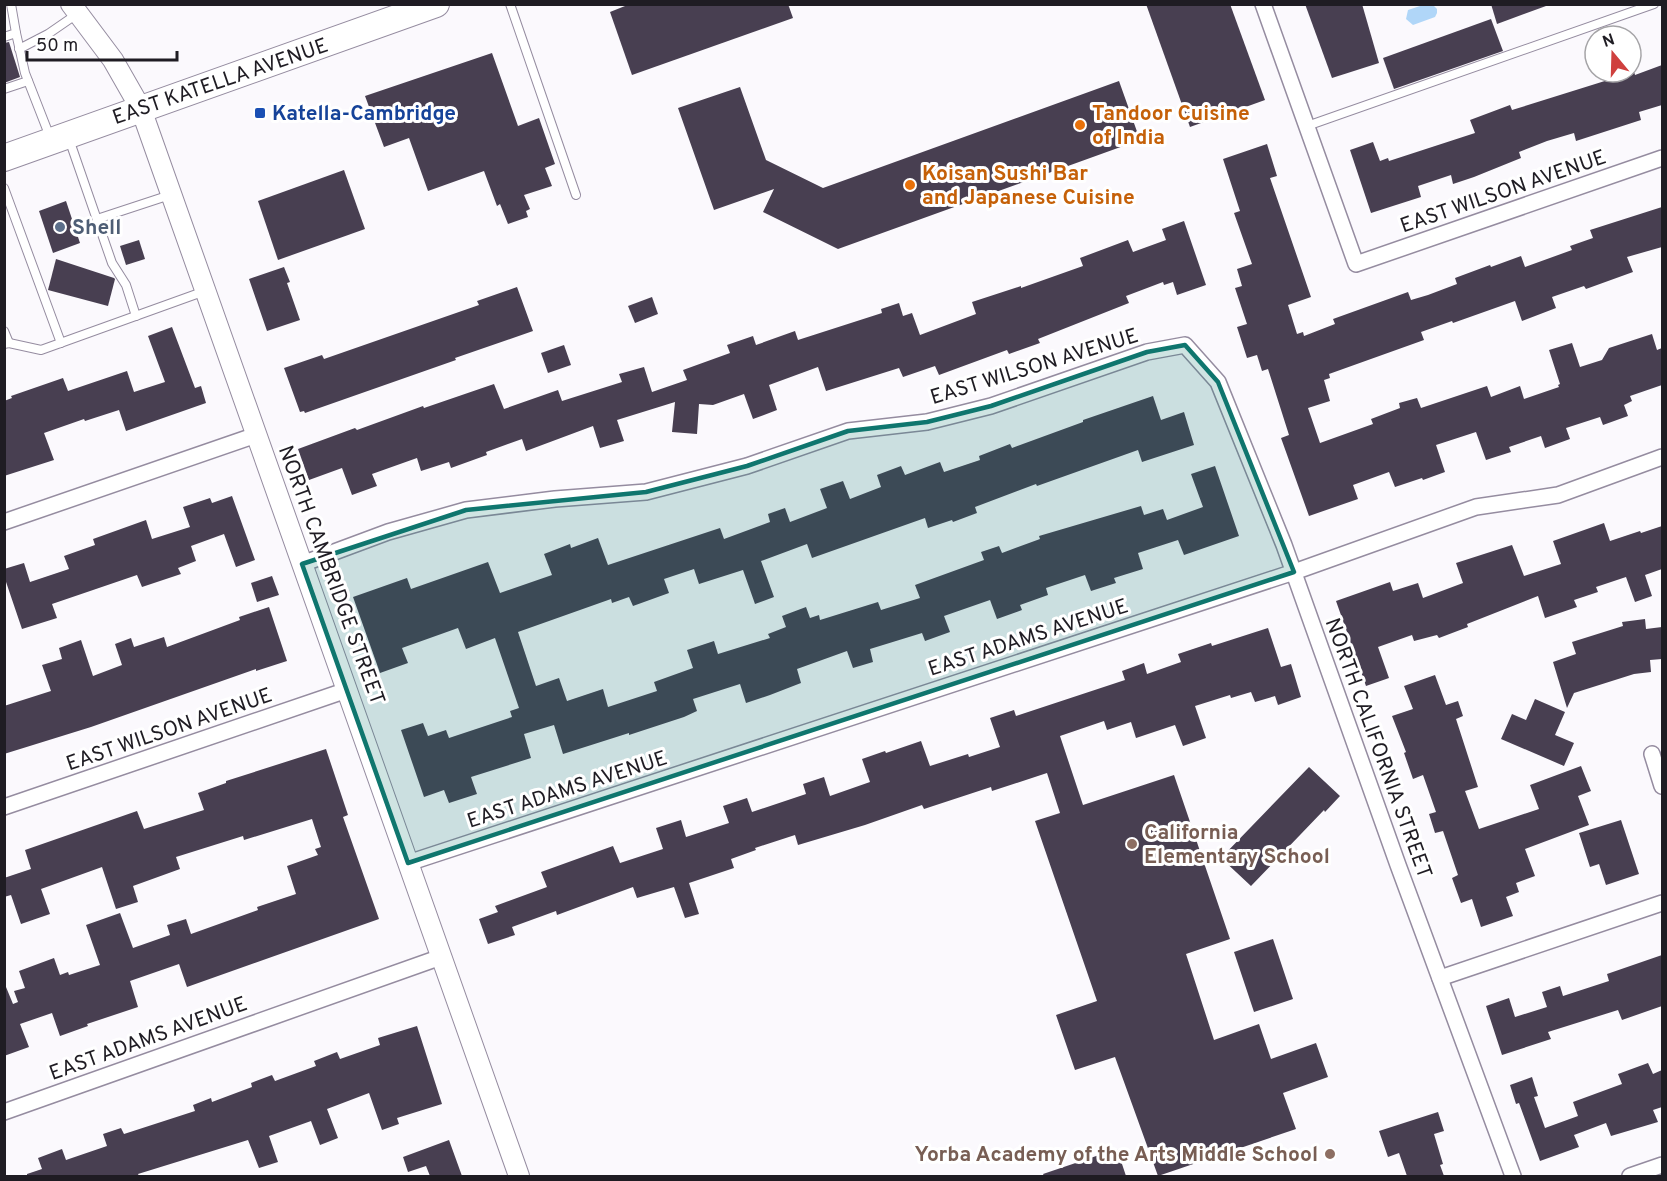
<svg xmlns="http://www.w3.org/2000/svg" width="1667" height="1181" viewBox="0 0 1667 1181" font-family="Overpass,sans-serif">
<rect width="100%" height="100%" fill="#fbf9fd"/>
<polygon fill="#b0d6f8" points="1423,5 1433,5 1437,9 1437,13 1435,17 1413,25 1406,19 1408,10"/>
<g fill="#483f51">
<polygon points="630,4 788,4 793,18 632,75 610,12"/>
<polygon points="1146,4 1230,4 1265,100 1190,127"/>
<polygon points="1305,4 1362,4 1379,63 1332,78"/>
<polygon points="1491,4 1545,4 1546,6 1497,24"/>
<polygon points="1491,19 1503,51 1394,89 1383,58"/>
<polygon points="9,42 20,77 4,83 4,43"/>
<polygon points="492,53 518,126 539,118 555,164 545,168 552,186 524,195 530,209 526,211 528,217 508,224 500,204 497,206 484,171 428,191 409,138 384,147 365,96"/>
<polygon points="1662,65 1662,105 1639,112 1641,120 1576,141 1574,133 1547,141 1519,152 1521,158 1474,177 1453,184 1451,175 1418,186 1421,197 1371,213 1350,150 1373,142 1380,161 1388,158 1389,161 1475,133 1470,120 1510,105 1512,110 1608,80 1607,76 1621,72 1631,72 1633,68 1635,75"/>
<polygon points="1119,81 1140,140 838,249 763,212 774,189 714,210 678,108 740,87 766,160 823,188"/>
<polygon points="1267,144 1277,176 1270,178 1311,297 1288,305 1297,334 1303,332 1304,336 1335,324 1333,319 1408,292 1411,300 1428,295 1457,284 1455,278 1490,265 1491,267 1521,256 1525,267 1572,250 1570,246 1593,238 1590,230 1662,207 1662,247 1627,257 1633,272 1586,289 1584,286 1552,297 1556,308 1522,321 1515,301 1453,323 1452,321 1421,332 1424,340 1329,374 1330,378 1324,380 1330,401 1308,408 1320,443 1373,424 1371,419 1400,408 1399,403 1417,398 1421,408 1487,386 1491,397 1520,386 1524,399 1559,387 1558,385 1560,384 1549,350 1572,343 1580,367 1602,360 1609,348 1652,334 1657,350 1662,348 1662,385 1630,396 1632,401 1624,405 1628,416 1603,425 1600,417 1566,428 1570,439 1545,448 1541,436 1509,447 1511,452 1486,460 1476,432 1436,445 1445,472 1423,480 1422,478 1395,487 1389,472 1353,485 1358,499 1309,516 1281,438 1289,435 1268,369 1262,371 1257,355 1247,358 1237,327 1247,324 1235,288 1242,286 1237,269 1252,264 1234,213 1240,211 1223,159"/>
<polygon points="344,170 365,229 278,260 258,201"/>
<polygon points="66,201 80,243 53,253 39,211"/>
<polygon points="1184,221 1206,285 1177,295 1173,282 1164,285 1163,282 1126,296 1129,303 1038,339 1040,343 1009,354 1007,350 939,375 935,366 903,377 899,368 826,391 818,367 769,385 777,410 753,419 744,394 713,405 699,404 697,434 672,432 675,402 617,420 624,441 600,448 593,426 526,451 522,439 486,452 487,455 451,468 449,462 421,471 417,458 372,474 377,486 352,495 342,468 309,480 298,449 355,428 357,430 423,406 424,408 494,384 504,409 558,390 562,401 622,382 619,374 644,367 652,392 687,380 683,370 730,353 727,345 753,336 756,345 795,331 798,340 882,313 881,309 899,303 903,316 912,313 920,335 976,314 972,302 1021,286 1021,288 1083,266 1080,258 1128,240 1133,252 1166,240 1162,229"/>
<polygon points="139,240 145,259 126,265 120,246"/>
<polygon points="56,259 114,278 115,279 108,306 48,290"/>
<polygon points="284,267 290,282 287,283 300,320 267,331 249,279"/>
<polygon points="517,287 533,331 455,358 456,360 305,413 304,411 300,412 284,368 322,355 324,359 479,305 477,301"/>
<polygon points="652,297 658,314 635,323 628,306"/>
<polygon points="172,327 195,388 201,386 206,403 126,431 119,410 85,421 84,419 44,433 54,460 4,476 4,401 12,398 11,396 63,378 68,391 127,371 134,392 165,382 148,336"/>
<polygon points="564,345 571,365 548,373 541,353"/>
<polygon points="1153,396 1161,420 1184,412 1194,445 1142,462 1138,450 1037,486 1036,484 975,507 977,513 953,522 952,520 928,528 925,518 812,558 807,544 761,561 774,597 755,604 743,570 699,584 694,569 664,579 669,593 633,606 629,597 612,603 611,599 518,632 536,686 559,678 567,701 603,689 608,707 657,691 654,682 693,668 687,650 714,641 718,654 770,638 768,634 786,627 782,616 806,607 810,618 819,615 820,620 878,602 881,610 920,598 915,585 984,560 981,552 999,546 1002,553 1040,539 1039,536 1141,506 1144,515 1163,509 1167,520 1203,507 1191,474 1215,466 1239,536 1184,555 1178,540 1138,553 1143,569 1114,578 1116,583 1091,591 1085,575 1046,588 1048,595 1020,605 1022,610 997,619 990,600 944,616 950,632 925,641 922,633 870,649 873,662 853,668 847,651 797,669 801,683 770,695 746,703 740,684 693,699 697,711 684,717 629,735 629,733 563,754 554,725 524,734 531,758 471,777 477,794 449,803 444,790 424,797 401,730 423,723 428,736 446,730 449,738 512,717 510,711 519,708 495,638 466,649 458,628 402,648 408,663 380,673 353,597 407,578 411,589 488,562 500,593 552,575 544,554 570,544 571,548 598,538 608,565 720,528 724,539 770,522 768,514 785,508 790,522 827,508 820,489 843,481 850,499 881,487 877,475 901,466 905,475 940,462 944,472 980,460 979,456 1010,444 1012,448 1083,422 1083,420"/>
<polygon points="232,496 255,560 236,567 224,534 191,546 196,561 178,568 181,574 142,587 137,575 52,604 57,618 22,629 4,576 4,569 24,563 30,582 69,569 64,556 95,545 93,539 146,520 152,539 190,527 183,507 210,498 212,503"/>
<polygon points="1604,523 1610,541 1640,531 1641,533 1662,526 1662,569 1645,575 1652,596 1635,602 1626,577 1596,587 1598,592 1574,600 1577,607 1545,618 1538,596 1467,624 1468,627 1439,638 1437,635 1414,641 1412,635 1378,647 1389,678 1366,686 1336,601 1390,582 1393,591 1418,583 1423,598 1463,583 1456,563 1512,545 1524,576 1561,564 1553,541"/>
<polygon points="272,576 279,595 257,602 251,583"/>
<polygon points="269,607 287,661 256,671 256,669 91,727 4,754 4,706 51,691 42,665 62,659 59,648 81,640 93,676 122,665 115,644 131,638 134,647 164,637 167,647 240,620 239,617"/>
<polygon points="1645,619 1646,629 1662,627 1662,659 1650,660 1651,672 1634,674 1574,693 1567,708 1553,662 1576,654 1572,642 1623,626 1622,622"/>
<polygon points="1268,628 1281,667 1291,664 1301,697 1278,705 1275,696 1255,702 1251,692 1231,698 1230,695 1195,706 1206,738 1183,746 1175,725 1136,738 1131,722 1107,730 1104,721 1060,736 1083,805 1174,775 1230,939 1186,954 1214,1040 1259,1024 1271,1059 1316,1043 1328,1077 1283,1093 1296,1129 1158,1176 1115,1057 1075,1070 1056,1015 1097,1001 1035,821 1060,813 1047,773 992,791 991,787 924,809 922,805 865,825 798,845 795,835 755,848 756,850 731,859 734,868 689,883 699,914 685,918 674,887 637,898 633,887 557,915 556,911 512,927 515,935 488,944 479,919 498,912 495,906 547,887 541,872 613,846 620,863 663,849 656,828 681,820 686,837 729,823 723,806 747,798 752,812 806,794 803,784 824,777 830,796 870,782 862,759 885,751 886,753 921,741 930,766 968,754 969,757 1000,747 990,718 1014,710 1016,716 1125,680 1122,671 1144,663 1147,674 1181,662 1178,654 1211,643 1212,646"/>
<polygon points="1435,675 1446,705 1458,701 1463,716 1456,719 1478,787 1465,791 1479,829 1539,809 1530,785 1581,766 1591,791 1578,796 1589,825 1525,849 1535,876 1516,883 1519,892 1506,897 1513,916 1481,927 1472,899 1461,903 1452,878 1458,875 1443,831 1435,833 1429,814 1436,812 1423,775 1413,779 1404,753 1406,752 1392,716 1413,709 1404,686"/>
<polygon points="1535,699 1565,712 1555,735 1574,743 1564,766 1501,739 1512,714 1526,720"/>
<polygon points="326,749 348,815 343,817 379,919 187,987 179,964 130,981 138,1007 87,1024 88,1026 60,1036 52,1013 20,1024 29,1047 4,1056 4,987 6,987 13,1004 18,1002 14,991 25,988 19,971 54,958 60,975 68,972 69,975 100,965 86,925 120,913 133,948 170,935 167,925 186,919 191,934 258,910 257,907 296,894 287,866 318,855 315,849 321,847 312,819 244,840 243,836 176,857 180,869 133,886 138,902 116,909 102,867 41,889 50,914 21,924 11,895 4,897 4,878 31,869 25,850 137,811 144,829 204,810 198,793 226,783 226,781"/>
<polygon points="1309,767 1340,796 1325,812 1324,810 1251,886 1221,858"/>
<polygon points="1621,820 1639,874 1606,885 1599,864 1590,867 1579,833"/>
<polygon points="1273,939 1293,999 1254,1012 1234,952"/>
<polygon points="1662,955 1662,1006 1622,1020 1618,1010 1548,1032 1551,1039 1502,1055 1486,1006 1509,998 1515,1017 1547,1007 1542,992 1560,986 1563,996 1609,981 1607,974"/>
<polygon points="417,1026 442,1104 397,1118 399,1124 382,1130 369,1093 327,1109 338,1138 320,1145 311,1121 269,1136 278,1162 259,1168 248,1140 138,1174 139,1176 27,1176 27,1174 42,1169 38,1158 62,1149 66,1160 107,1146 103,1134 121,1128 124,1134 195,1111 193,1105 211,1098 212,1102 252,1087 251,1083 272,1075 275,1081 316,1066 314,1061 337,1052 340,1059 380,1045 378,1038"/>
<polygon points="1648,1063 1653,1074 1662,1070 1662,1107 1653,1110 1658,1122 1611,1136 1606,1123 1574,1135 1579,1147 1540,1161 1519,1103 1516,1104 1510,1085 1532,1077 1538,1096 1534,1097 1545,1128 1578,1116 1573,1102 1622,1084 1618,1074"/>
<polygon points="1438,1112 1444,1131 1434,1134 1443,1164 1440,1165 1444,1176 1407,1176 1399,1153 1388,1157 1379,1131"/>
<polygon points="449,1140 462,1176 430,1176 426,1166 408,1172 403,1157"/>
<polygon points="1117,1149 1126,1176 1044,1176 1043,1174"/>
</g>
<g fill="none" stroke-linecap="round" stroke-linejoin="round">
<defs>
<g id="service">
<polyline points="510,4 576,195"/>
<polyline points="16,33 25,73 50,137"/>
<polyline points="4,37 16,33 11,4"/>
<polyline points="19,49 48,34 77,14"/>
<polyline points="4,89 28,81"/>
<polyline points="1307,126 1654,4"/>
<polyline points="69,139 112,263 126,285 136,316"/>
<polyline points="4,188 61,343"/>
<polyline points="97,219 170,195"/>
<polyline points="4,331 9,343"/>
<polyline points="4,344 9,343 41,350 205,291"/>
</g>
<g id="minor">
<polyline points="1263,4 1356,264 1662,158"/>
<polyline points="4,522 256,435"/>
<polyline points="302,564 388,532 466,510 555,499 646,492 747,466 848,431 927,422 991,406 1147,352 1185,345 1218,382 1284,545 1398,865 1513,1176"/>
<polyline points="1652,754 1662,786"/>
<polyline points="4,807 347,690"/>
<polyline points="408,863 1294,572 1476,507 1558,495 1662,457"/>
<polyline points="1440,978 1662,903"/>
<polyline points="4,1112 441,957"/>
<polyline points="1630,1176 1662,1165"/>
</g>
<polyline id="tertiary" points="71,4 113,60 141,109 519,1176"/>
<polyline id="primary" points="4,158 436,4"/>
</defs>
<use href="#service" stroke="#958ca0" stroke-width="10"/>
<use href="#minor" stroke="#958ca0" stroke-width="18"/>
<use href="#tertiary" stroke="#958ca0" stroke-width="22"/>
<use href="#primary" stroke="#958ca0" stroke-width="28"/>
<use href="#service" stroke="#fff" stroke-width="8"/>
<use href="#minor" stroke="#fff" stroke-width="15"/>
<use href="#tertiary" stroke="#fff" stroke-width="20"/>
<use href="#primary" stroke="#fff" stroke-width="26"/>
</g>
<path fill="#0f766e" fill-opacity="0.2" stroke="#0f766e" stroke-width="4.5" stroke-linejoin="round" d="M1185,345L1218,382L1294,572L408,863L302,564L466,510L646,492L747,466L848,431L927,422L991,406L1147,352Z"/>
<rect fill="#1a4fb4" stroke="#fff" stroke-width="2" x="254" y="107" width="12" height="12" rx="3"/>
<g fill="#e8710a" stroke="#fff" stroke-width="2">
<circle cx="1080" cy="125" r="6"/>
<circle cx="910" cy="185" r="6"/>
</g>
<circle fill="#5c6f8a" stroke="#fff" stroke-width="2" cx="60" cy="227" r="6"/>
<g fill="#8d6e63" stroke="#fff" stroke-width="2">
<circle cx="1132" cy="844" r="6"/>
<circle cx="1330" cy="1154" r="6"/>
</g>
<g text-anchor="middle" stroke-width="6" stroke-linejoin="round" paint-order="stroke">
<g font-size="21" fill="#1f1c23" stroke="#fff">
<text transform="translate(220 81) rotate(-19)" y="7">EAST KATELLA AVENUE</text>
<text transform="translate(1503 191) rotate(-19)" y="7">EAST WILSON AVENUE</text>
<text transform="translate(1034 366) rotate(-17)" y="7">EAST WILSON AVENUE</text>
<text transform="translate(332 575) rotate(70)" y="7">NORTH CAMBRIDGE STREET</text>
<text transform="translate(1028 637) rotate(-18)" y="7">EAST ADAMS AVENUE</text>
<text transform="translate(169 729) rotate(-19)" y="7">EAST WILSON AVENUE</text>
<text transform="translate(1379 748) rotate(70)" y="7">NORTH CALIFORNIA STREET</text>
<text transform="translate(567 789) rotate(-18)" y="7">EAST ADAMS AVENUE</text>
<text transform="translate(148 1038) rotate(-20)" y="7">EAST ADAMS AVENUE</text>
</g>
<g font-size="21" font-weight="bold" fill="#164399" stroke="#fff" text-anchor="start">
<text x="272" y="120">Katella-Cambridge</text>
</g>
<g font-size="21" font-weight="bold" fill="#c56008" stroke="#fff" text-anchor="start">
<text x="1092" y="120">Tandoor Cuisine<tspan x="1092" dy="24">of India</tspan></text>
<text x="922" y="180">Koisan Sushi Bar<tspan x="922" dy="24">and Japanese Cuisine</tspan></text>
</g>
<g font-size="21" font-weight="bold" fill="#4e5e75" stroke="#fff" text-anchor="start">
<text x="72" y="234">Shell</text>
</g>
<g font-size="21" font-weight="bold" fill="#785e54" stroke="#fff" text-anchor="start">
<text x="1144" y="839">California<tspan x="1144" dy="24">Elementary School</tspan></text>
<text x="1318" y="1161" text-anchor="end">Yorba Academy of the Arts Middle School</text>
</g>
</g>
<rect width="1667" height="1181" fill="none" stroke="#1f1c23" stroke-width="12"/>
<g transform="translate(1613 54) rotate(341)"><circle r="28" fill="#ffffff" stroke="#a5a4a7" stroke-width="1.5"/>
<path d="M0-4.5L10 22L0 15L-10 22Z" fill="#cf403e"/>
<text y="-9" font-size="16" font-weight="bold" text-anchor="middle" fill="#1f1c23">N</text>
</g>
<path d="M27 51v9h150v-9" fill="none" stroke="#1f1c23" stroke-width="3"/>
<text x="36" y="51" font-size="18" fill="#1f1c23" stroke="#ffffff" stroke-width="4.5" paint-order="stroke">50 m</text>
</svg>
